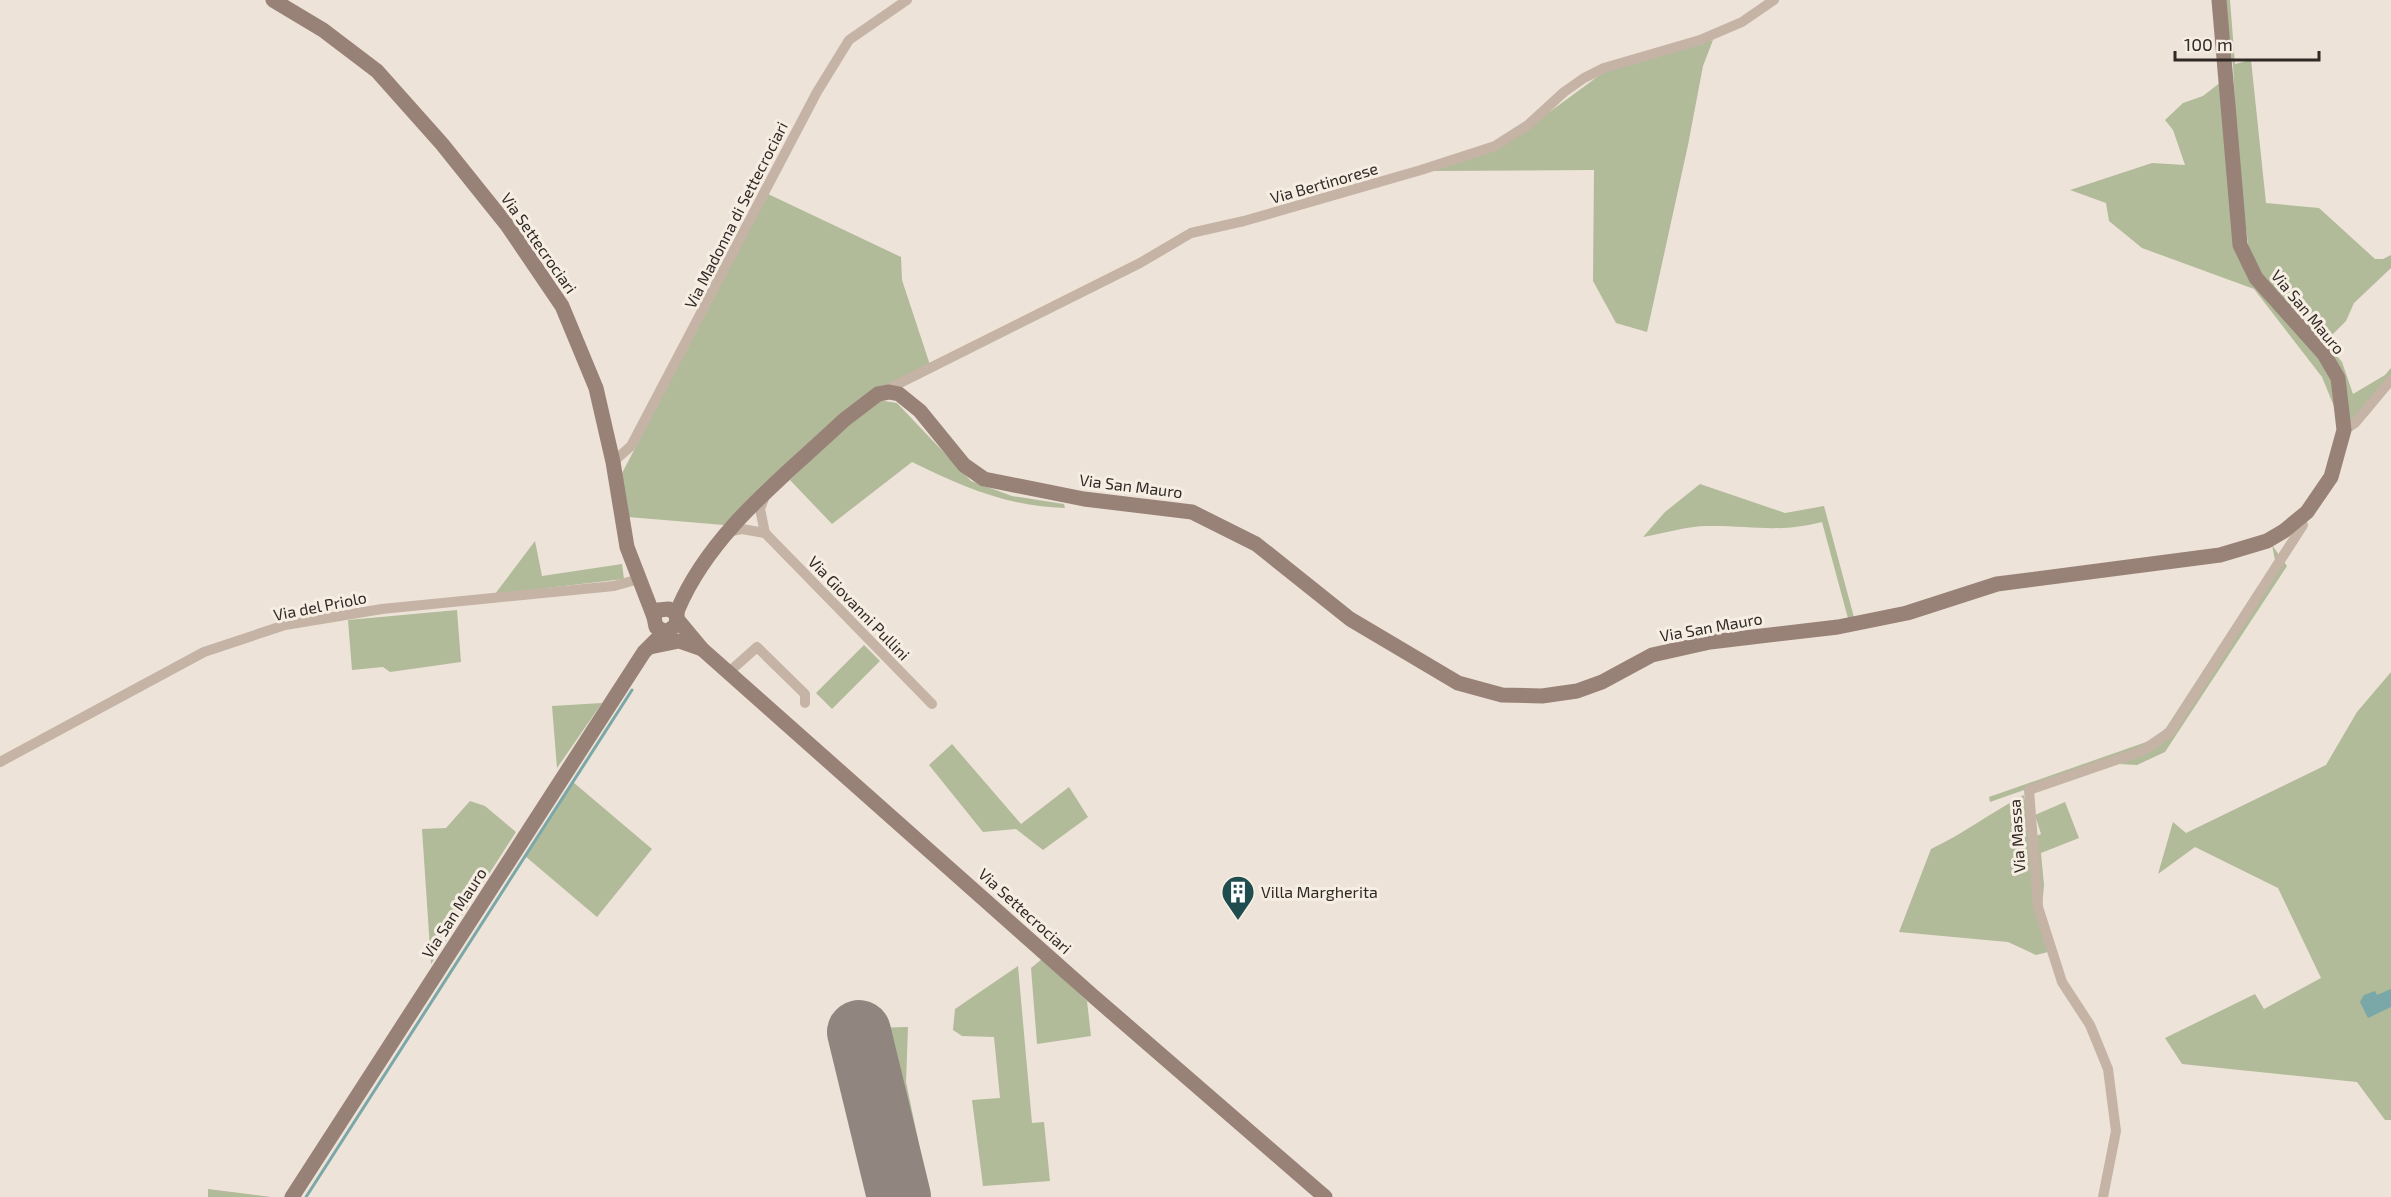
<svg xmlns="http://www.w3.org/2000/svg" width="2391" height="1197" viewBox="0 0 2391 1197" font-family="'Exo 2',sans-serif">
<rect width="100%" height="100%" fill="#eee3d8"/>
<g fill="#b1bb9a">
<polygon points="2223,0 2230,0 2235,64 2251,60 2266,203 2319,208 2375,259 2383,259 2391,255 2391,268 2354,303 2346,321 2325,342 2342,362 2353,394 2385,375 2391,368 2391,378 2356,420 2348,421 2343,383 2269,287 2249,252 2238,167 2233,65"/>
<polygon points="1713,40 1703,66 1688,145 1647,332 1616,323 1593,281 1594,170 1431,171 1499,149 1608,69"/>
<polygon points="2226,78 2238,243 2323,359 2335,384 2340,421 2322,377 2254,289 2142,248 2109,221 2106,203 2070,190 2152,163 2185,165 2173,130 2165,120 2183,103 2203,96"/>
<polygon points="768,194 901,257 902,280 930,365 869,394 724,525 628,517 620,477"/>
<path d="M878,400L897,403L971,481L1012,496L1064,504L1065,508C1006,506 963,487 912,462L832,524L790,480L860,411Z"/>
<path d="M1700,484L1785,513L1824,506L1855,621L1849,622L1822,522C1777,533 1756,526 1712,526C1690,525 1665,533 1643,537L1665,512Z"/>
<polygon points="535,541 542,576 622,564 624,579 495,594"/>
<path d="M2272,545L2287,566L2165,752L2137,765L2119,764C2150,752 2169,747 2180,714L2150,746L1990,802L1989,797L2152,740L2166,728L2275,560Z"/>
<polygon points="457,610 461,662 390,672 383,667 352,670 348,620"/>
<polygon points="864,645 880,661 832,709 816,693"/>
<polygon points="2391,672 2391,1120 2385,1120 2357,1082 2182,1064 2165,1038 2255,994 2264,1009 2321,978 2278,888 2195,847 2158,874 2173,822 2186,833 2326,765 2357,712"/>
<polygon points="602,703 557,768 552,706"/>
<polygon points="952,744 1021,824 1069,787 1088,817 1043,850 1016,829 983,832 929,765"/>
<polygon points="573,782 652,849 597,917 525,856"/>
<path d="M2024,795L2048,952L2036,955L2008,942L1899,932L1931,849C1963,834 1992,812 2024,795Z"/>
<polygon points="470,801 485,806 516,832 431,964 422,829 446,828"/>
<polygon points="2065,802 2079,838 2041,853 2044,885 2042,907 2036,836 2041,834 2035,815"/>
<polygon points="1042,959 1087,1001 1091,1036 1037,1044 1031,968"/>
<polygon points="1018,966 1032,1123 1044,1122 1050,1181 983,1186 972,1100 1000,1098 994,1037 962,1036 953,1030 955,1009"/>
<polygon points="908,1027 906,1082 930,1197 911,1197 869,1028"/>
<polygon points="208,1189 271,1197 208,1197"/>
</g>
<polygon fill="#7aa7a8" points="2391,989 2391,1007 2368,1018 2360,1002 2364,995 2375,991 2377,995"/>
<g fill="none" stroke-linecap="round" stroke-linejoin="round">
<polyline stroke="#7aa7a8" stroke-width="3" points="306,1197 632,690"/>
<polyline stroke="#90867f" stroke-width="64" points="859,1032 899,1197"/>
<g stroke="#c5b3a5" stroke-width="10">
<polyline points="884,391 1140,263 1191,233 1244,221 1421,170 1495,146 1528,125 1564,92 1584,78 1604,68 1700,40 1742,22 1774,0"/>
<polyline points="2344,430 2355,423 2391,380"/>
<polyline points="613,462 631,446 817,92 849,40 907,0"/>
<polyline points="765,496 760,509 765,533 932,704"/>
<polyline points="727,532 742,529 765,533"/>
<polyline points="729,672 757,647 805,694 805,703"/>
<polyline points="0,762 204,652 285,625 382,609 614,586 639,579"/>
<polyline points="2103,1197 2116,1131 2108,1069 2090,1025 2062,982 2038,907 2029,790 2142,751 2170,732 2303,525 2300,519"/>
</g>
<g stroke="#988277" stroke-width="15">
<polyline points="273,0 323,30 377,71 442,144 507,225 562,306 596,388 613,462 627,547 654,617"/>
<path d="M676,614L669,609L658,610L654,617L656,627L666,632L675,626C678,620 676,615 678,609C711,531 785,476 844,420L878,394L889,392L899,394L920,411L964,465L984,479L1084,499L1192,512L1256,544L1350,619L1458,683L1502,695L1542,696L1577,691L1602,682L1652,655L1710,642L1838,627L1907,613L1997,584L2220,555L2267,541L2284,531L2307,512L2331,477L2344,430L2338,378L2324,354L2256,278L2240,245L2219,0"/>
<polyline points="677,619 702,649 1093,996 1325,1197"/>
<polyline points="650,647 679,641 702,649"/>
<polyline points="292,1197 644,652 664,632"/>
</g>
</g>
<defs>
<symbol id="building-pin" viewBox="-11 -11 22 30"><path d="M0 17L-7.5 6A9.5 9.5 0 1 1 7.5 6Z" fill="#1f4c4e" stroke="#f6ede3"/><path d="M-4-6H4V6H1V3H-1V6H-4ZM-2.5-4.3h1.7v1.8h-1.7ZM.8-4.3h1.7v1.8H.8ZM-2.5-1h1.7V.8h-1.7ZM.8-1h1.7V.8H.8Z" fill="#fff"/></symbol>
</defs>
<g fill-rule="evenodd">
<use href="#building-pin" x="1219" y="873" width="38" height="52"/>
</g>
<g text-anchor="middle" stroke-width="6" stroke-linejoin="round" paint-order="stroke">
<g font-size="16" fill="#312926" stroke="#f6ede3">
<text transform="translate(1324 183) rotate(-16)" y="6">Via Bertinorese</text>
<text transform="translate(736 215) rotate(-63)" y="6">Via Madonna di Settecrociari</text>
<text transform="translate(539 243) rotate(55)" y="6">Via Settecrociari</text>
<text transform="translate(2308 312) rotate(50)" y="6">Via San Mauro</text>
<text transform="translate(1131 486) rotate(7)" y="6">Via San Mauro</text>
<text transform="translate(320 606) rotate(-11)" y="6">Via del Priolo</text>
<text transform="translate(859 608) rotate(46)" y="6">Via Giovanni Pullini</text>
<text transform="translate(1711 627) rotate(-10)" y="6">Via San Mauro</text>
<text transform="translate(2017 836) rotate(-94)" y="6">Via Massa</text>
<text transform="translate(1025 911) rotate(42)" y="6">Via Settecrociari</text>
<text transform="translate(454 913) rotate(-57)" y="6">Via San Mauro</text>
</g>
<g font-size="16" fill="#312926" stroke="#f6ede3" text-anchor="start">
<text x="1261" y="898">Villa Margherita</text>
</g>
</g>
<path d="M2175 51v9h144v-9" fill="none" stroke="#312926" stroke-width="3"/>
<text x="2184" y="51" font-size="18" fill="#312926" stroke="#f6ede3" stroke-width="4.5" paint-order="stroke">100 m</text>
</svg>
